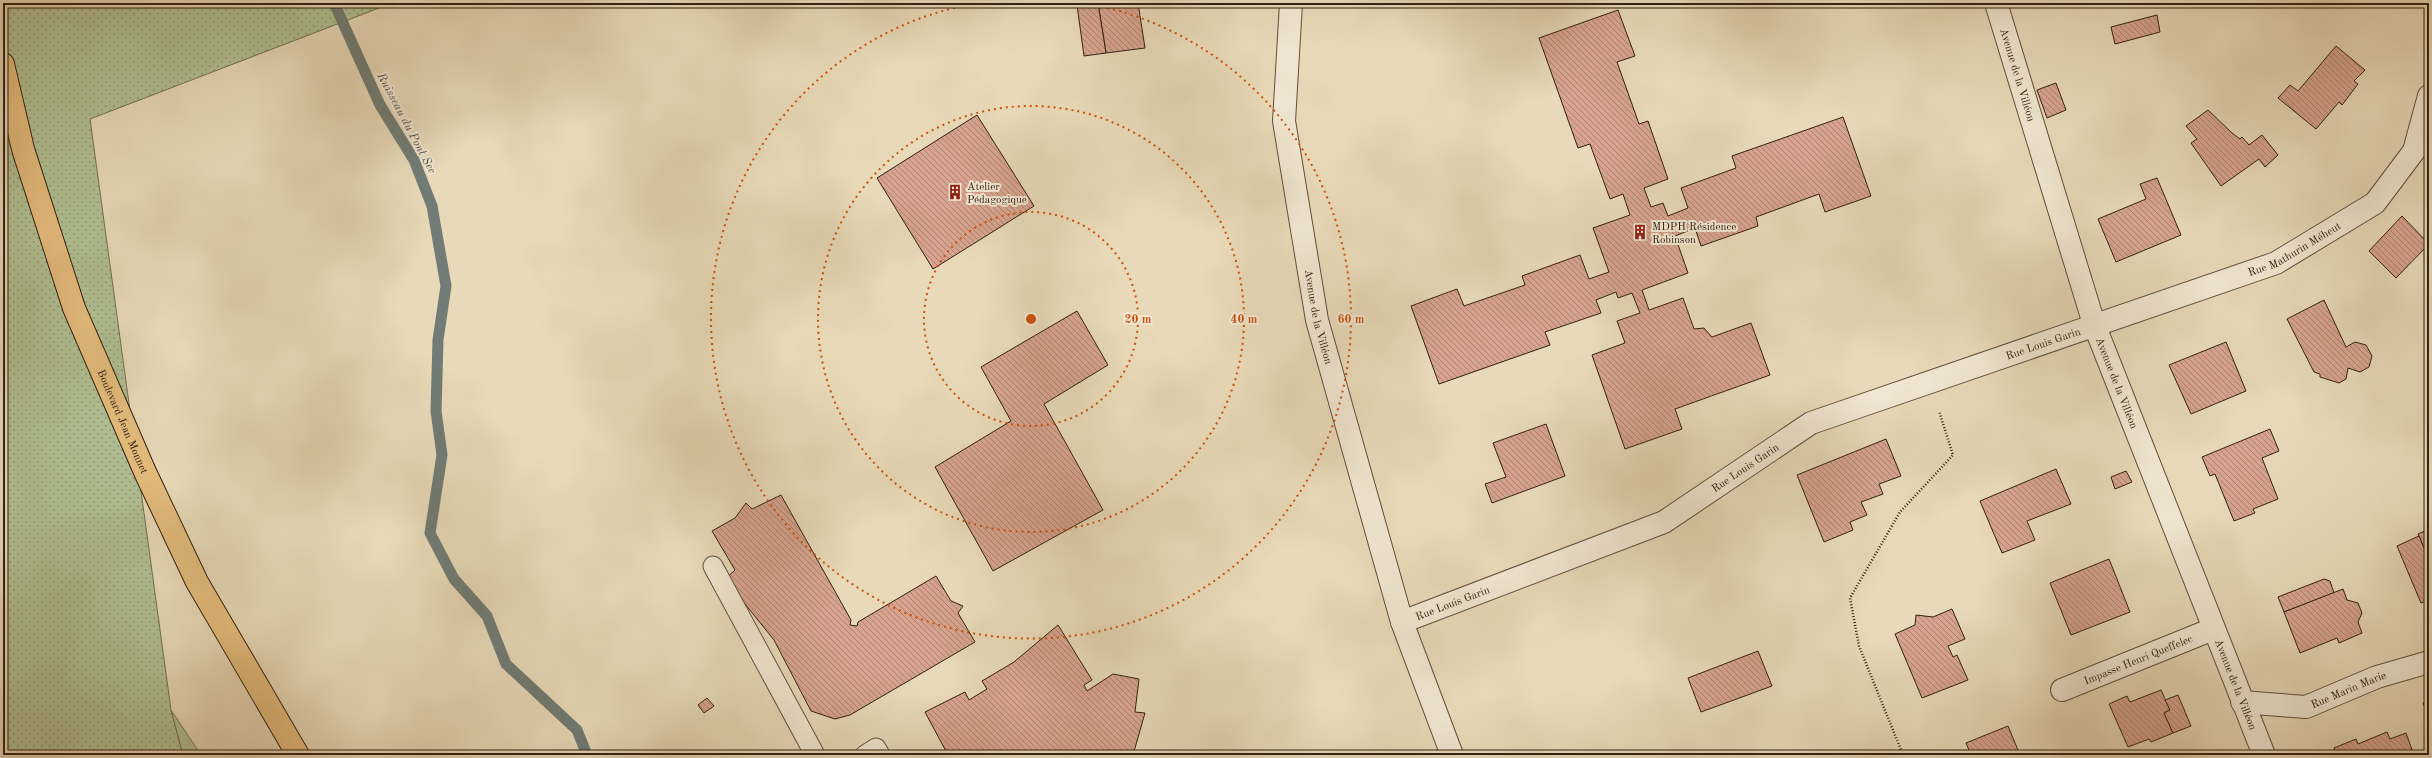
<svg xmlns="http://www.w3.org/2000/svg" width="2432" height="758" viewBox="0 0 2432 758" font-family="'Old Standard TT',serif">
<defs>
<pattern id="grass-dots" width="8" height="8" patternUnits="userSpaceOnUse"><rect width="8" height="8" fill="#b1c093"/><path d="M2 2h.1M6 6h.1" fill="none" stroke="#919c77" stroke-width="1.8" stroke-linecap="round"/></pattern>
<pattern id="building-back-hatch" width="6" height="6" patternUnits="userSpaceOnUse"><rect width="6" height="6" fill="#d7a38e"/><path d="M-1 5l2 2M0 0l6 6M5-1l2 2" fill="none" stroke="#af8473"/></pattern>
</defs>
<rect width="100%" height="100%" fill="#e8d9b8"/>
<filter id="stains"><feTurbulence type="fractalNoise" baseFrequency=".005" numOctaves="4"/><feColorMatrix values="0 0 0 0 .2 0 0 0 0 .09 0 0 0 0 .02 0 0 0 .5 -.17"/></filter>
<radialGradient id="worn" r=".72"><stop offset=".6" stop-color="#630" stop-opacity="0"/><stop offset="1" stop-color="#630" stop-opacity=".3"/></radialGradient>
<polygon fill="url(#grass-dots)" stroke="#717052" points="3,3 392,3 90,119 171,710 183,755 3,755"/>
<polygon fill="#b1c093" stroke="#717052" points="171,710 201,755 183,755"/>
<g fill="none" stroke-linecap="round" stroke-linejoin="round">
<polyline stroke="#707c75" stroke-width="11" points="334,3 380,105 414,160 432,206 446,286 438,340 436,411 442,455 430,533 454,579 487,616 506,664 577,730 587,755"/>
</g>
<g fill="url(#building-back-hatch)" stroke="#312111">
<polygon points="1098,3 1138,3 1145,48 1106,53"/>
<polygon points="1098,3 1106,53 1084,56 1077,5"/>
<polygon points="2321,3 2369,3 2369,7 2321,5"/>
<polygon points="1618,10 1635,56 1617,62 1639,124 1648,121 1668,179 1644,188 1651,207 1663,203 1668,216 1688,208 1681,188 1736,168 1732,156 1843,117 1871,196 1825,212 1819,194 1756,217 1758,226 1701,246 1695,228 1675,236 1688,273 1642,290 1649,310 1683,298 1694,329 1704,328 1712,337 1751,323 1770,375 1675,409 1682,429 1625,449 1592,355 1625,343 1617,321 1640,313 1632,293 1618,298 1616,292 1596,300 1601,313 1545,332 1550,345 1439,384 1411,306 1457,289 1464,306 1525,285 1522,276 1580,255 1589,279 1609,272 1593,228 1630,215 1623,194 1610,199 1590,144 1578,148 1539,38"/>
<polygon points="2157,15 2160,32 2115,44 2111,27"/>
<polygon points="2336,46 2365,70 2354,81 2358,84 2342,105 2339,102 2316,129 2278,98 2290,85 2298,91"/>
<polygon points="2056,83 2066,110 2047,118 2037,90"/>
<polygon points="2208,110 2232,133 2240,139 2242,137 2249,145 2262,135 2278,155 2265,167 2259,159 2221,186 2191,143 2197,139 2186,126"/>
<polygon points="977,115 1034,206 933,269 877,178"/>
<polygon points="2157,178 2181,235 2116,262 2098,219 2146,199 2140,184"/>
<polygon points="2402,216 2429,244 2396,278 2369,251"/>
<polygon points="2324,300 2346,347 2355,342 2366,345 2372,356 2369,367 2360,372 2348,368 2346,379 2339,383 2320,377 2320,374 2314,372 2287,319"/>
<polygon points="1077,311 1108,365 1044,404 1103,510 993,571 935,467 1011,421 981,367"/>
<polygon points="2226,342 2246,391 2191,414 2169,365"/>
<polygon points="1546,424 1565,476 1492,503 1485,484 1506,477 1493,443"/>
<polygon points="2270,429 2279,451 2262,458 2278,499 2253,509 2255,513 2234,521 2215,474 2210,476 2202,457"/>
<polygon points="1886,439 1901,476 1879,484 1883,494 1861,502 1867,515 1850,522 1853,530 1824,542 1797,475"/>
<polygon points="2056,469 2071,504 2027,521 2035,540 2002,553 1980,501"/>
<polygon points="2126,471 2132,482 2115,489 2111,477"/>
<polygon points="781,495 851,620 850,625 857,626 858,622 936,576 951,601 963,606 958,613 975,642 850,715 835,719 811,711 774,640 725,579 735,570 712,531 735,518 746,503 752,509"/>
<polygon points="2429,529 2429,546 2424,548 2418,534"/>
<polygon points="2419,536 2424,548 2429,546 2429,600 2421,603 2397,546"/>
<polygon points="2109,559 2130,612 2071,635 2050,583"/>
<polygon points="2324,579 2330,581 2334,593 2284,612 2278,597"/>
<polygon points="2343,589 2347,600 2358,603 2362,613 2358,622 2362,633 2339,643 2337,638 2300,653 2284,612"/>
<polygon points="1952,609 1965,639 1948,646 1953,657 1957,655 1968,680 1922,698 1895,634 1915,625 1916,615 1933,617"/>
<polygon points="1058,625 1092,680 1084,685 1087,691 1113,674 1139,679 1135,712 1145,713 1133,755 948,755 925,712 965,692 969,700 987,689 982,681 1014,662"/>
<polygon points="1758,651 1772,686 1701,712 1688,678"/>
<polygon points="2161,690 2170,710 2164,713 2173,733 2151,742 2149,739 2128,747 2109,704 2127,696 2130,702"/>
<polygon points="2178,695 2191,726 2173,733 2164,713 2170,710 2165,700"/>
<polygon points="707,698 714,706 704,713 698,705"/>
<polygon points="2429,701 2429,717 2423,703"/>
<polygon points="2008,726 2020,755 1971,755 1966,743"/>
<polygon points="2387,732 2390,739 2406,733 2414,755 2336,755 2334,748 2356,739 2358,744"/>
</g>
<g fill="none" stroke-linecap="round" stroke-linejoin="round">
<defs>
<g id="lane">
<polyline points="713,566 815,755"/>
<polyline points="865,755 876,748 880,755"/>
</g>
<g id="street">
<path id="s1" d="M1291,3L1284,121L1317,320L1402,622L1452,755"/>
<path id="s2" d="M1996,3L2094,324L2264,755"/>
<path id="s3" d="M1402,622L1664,522L1811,423L2276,263L2375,203L2414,151L2429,96"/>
<path id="s4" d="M2062,690L2213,629"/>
<path id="s5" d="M2242,702L2306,707L2377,677L2429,662"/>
</g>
<g id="primary">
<path id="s6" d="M3,64L23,149L74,308L145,472L197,582L298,755"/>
</g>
</defs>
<use href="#lane" stroke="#5f4f3b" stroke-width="21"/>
<use href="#street" stroke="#5f4f3b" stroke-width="24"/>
<use href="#primary" stroke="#312111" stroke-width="24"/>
<polyline stroke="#312111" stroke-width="2.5" stroke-dasharray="1 2" stroke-linecap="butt" points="1903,755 1859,646 1850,598 1900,512 1953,455 1939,411"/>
<use href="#lane" stroke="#f0e6d1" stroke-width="19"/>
<use href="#street" stroke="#f0e6d1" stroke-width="22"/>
<use href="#primary" stroke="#e4bc7c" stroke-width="22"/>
</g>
<g fill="none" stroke="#cd510d" stroke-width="2" stroke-dasharray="2 4">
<circle cx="1031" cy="319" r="107"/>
<circle cx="1031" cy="319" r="213"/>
<path d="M1084 3A320 320 0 1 1 978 3"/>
</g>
<defs>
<symbol id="building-bare" viewBox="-9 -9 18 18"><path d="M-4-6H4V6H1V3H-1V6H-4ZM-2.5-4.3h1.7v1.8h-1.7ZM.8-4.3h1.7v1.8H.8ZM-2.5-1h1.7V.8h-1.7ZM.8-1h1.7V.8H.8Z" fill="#8f2418" stroke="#f0e6d1" stroke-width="2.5" paint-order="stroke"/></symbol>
</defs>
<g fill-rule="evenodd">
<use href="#building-bare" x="944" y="181" width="22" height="22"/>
<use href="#building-bare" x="1629" y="221" width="22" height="22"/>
</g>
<g text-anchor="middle" stroke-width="4" stroke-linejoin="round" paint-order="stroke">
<g font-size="11" fill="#312111" stroke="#f0e6d1">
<text dy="4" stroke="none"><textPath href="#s2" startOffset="75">Avenue de la Villéon</textPath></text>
<text dy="4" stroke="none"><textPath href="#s3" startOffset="972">Rue Mathurin Méheut</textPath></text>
<text dy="4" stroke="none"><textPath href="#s1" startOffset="317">Avenue de la Villéon</textPath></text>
<text dy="4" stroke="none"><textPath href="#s3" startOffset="703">Rue Louis Garin</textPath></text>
<text dy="4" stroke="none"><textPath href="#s2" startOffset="399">Avenue de la Villéon</textPath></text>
<text dy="4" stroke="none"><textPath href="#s6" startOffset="378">Boulevard Jean Monnet</textPath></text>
<text dy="4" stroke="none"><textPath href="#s3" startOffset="378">Rue Louis Garin</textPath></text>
<text dy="4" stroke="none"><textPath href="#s3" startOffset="54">Rue Louis Garin</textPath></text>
<text dy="4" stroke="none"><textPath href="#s4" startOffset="82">Impasse Henri Queffelec</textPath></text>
<text dy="4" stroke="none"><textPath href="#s2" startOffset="723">Avenue de la Villéon</textPath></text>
<text dy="4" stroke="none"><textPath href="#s5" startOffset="110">Rue Marin Marie</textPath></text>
</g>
<g font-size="11" fill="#312111" stroke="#f0e6d1" text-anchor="start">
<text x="967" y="190">Atelier<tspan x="967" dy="13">Pédagogique</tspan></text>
<text x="1652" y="230">MDPH Résidence<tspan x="1652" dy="13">Robinson</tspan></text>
</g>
<g font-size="12" font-style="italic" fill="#504e43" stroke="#f0e6d1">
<text transform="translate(407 123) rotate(62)" y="4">Ruisseau du Pont Sec</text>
</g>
</g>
<circle cx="1031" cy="319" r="6" fill="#cd510d" stroke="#f0e6d1" stroke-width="2"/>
<g font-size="12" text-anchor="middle" font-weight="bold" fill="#cd510d" stroke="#f0e6d1" stroke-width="4" stroke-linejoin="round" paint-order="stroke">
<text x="1138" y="323">20 m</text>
<text x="1244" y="323">40 m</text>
<text x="1351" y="323">60 m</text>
</g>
<rect width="2432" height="758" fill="none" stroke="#e8d9b8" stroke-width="16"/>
<rect x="4" y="4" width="2424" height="750" fill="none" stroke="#312111" stroke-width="2"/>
<rect x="8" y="8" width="2416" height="742" fill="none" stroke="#312111"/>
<rect width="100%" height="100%" filter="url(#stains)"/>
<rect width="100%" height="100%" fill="url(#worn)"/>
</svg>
